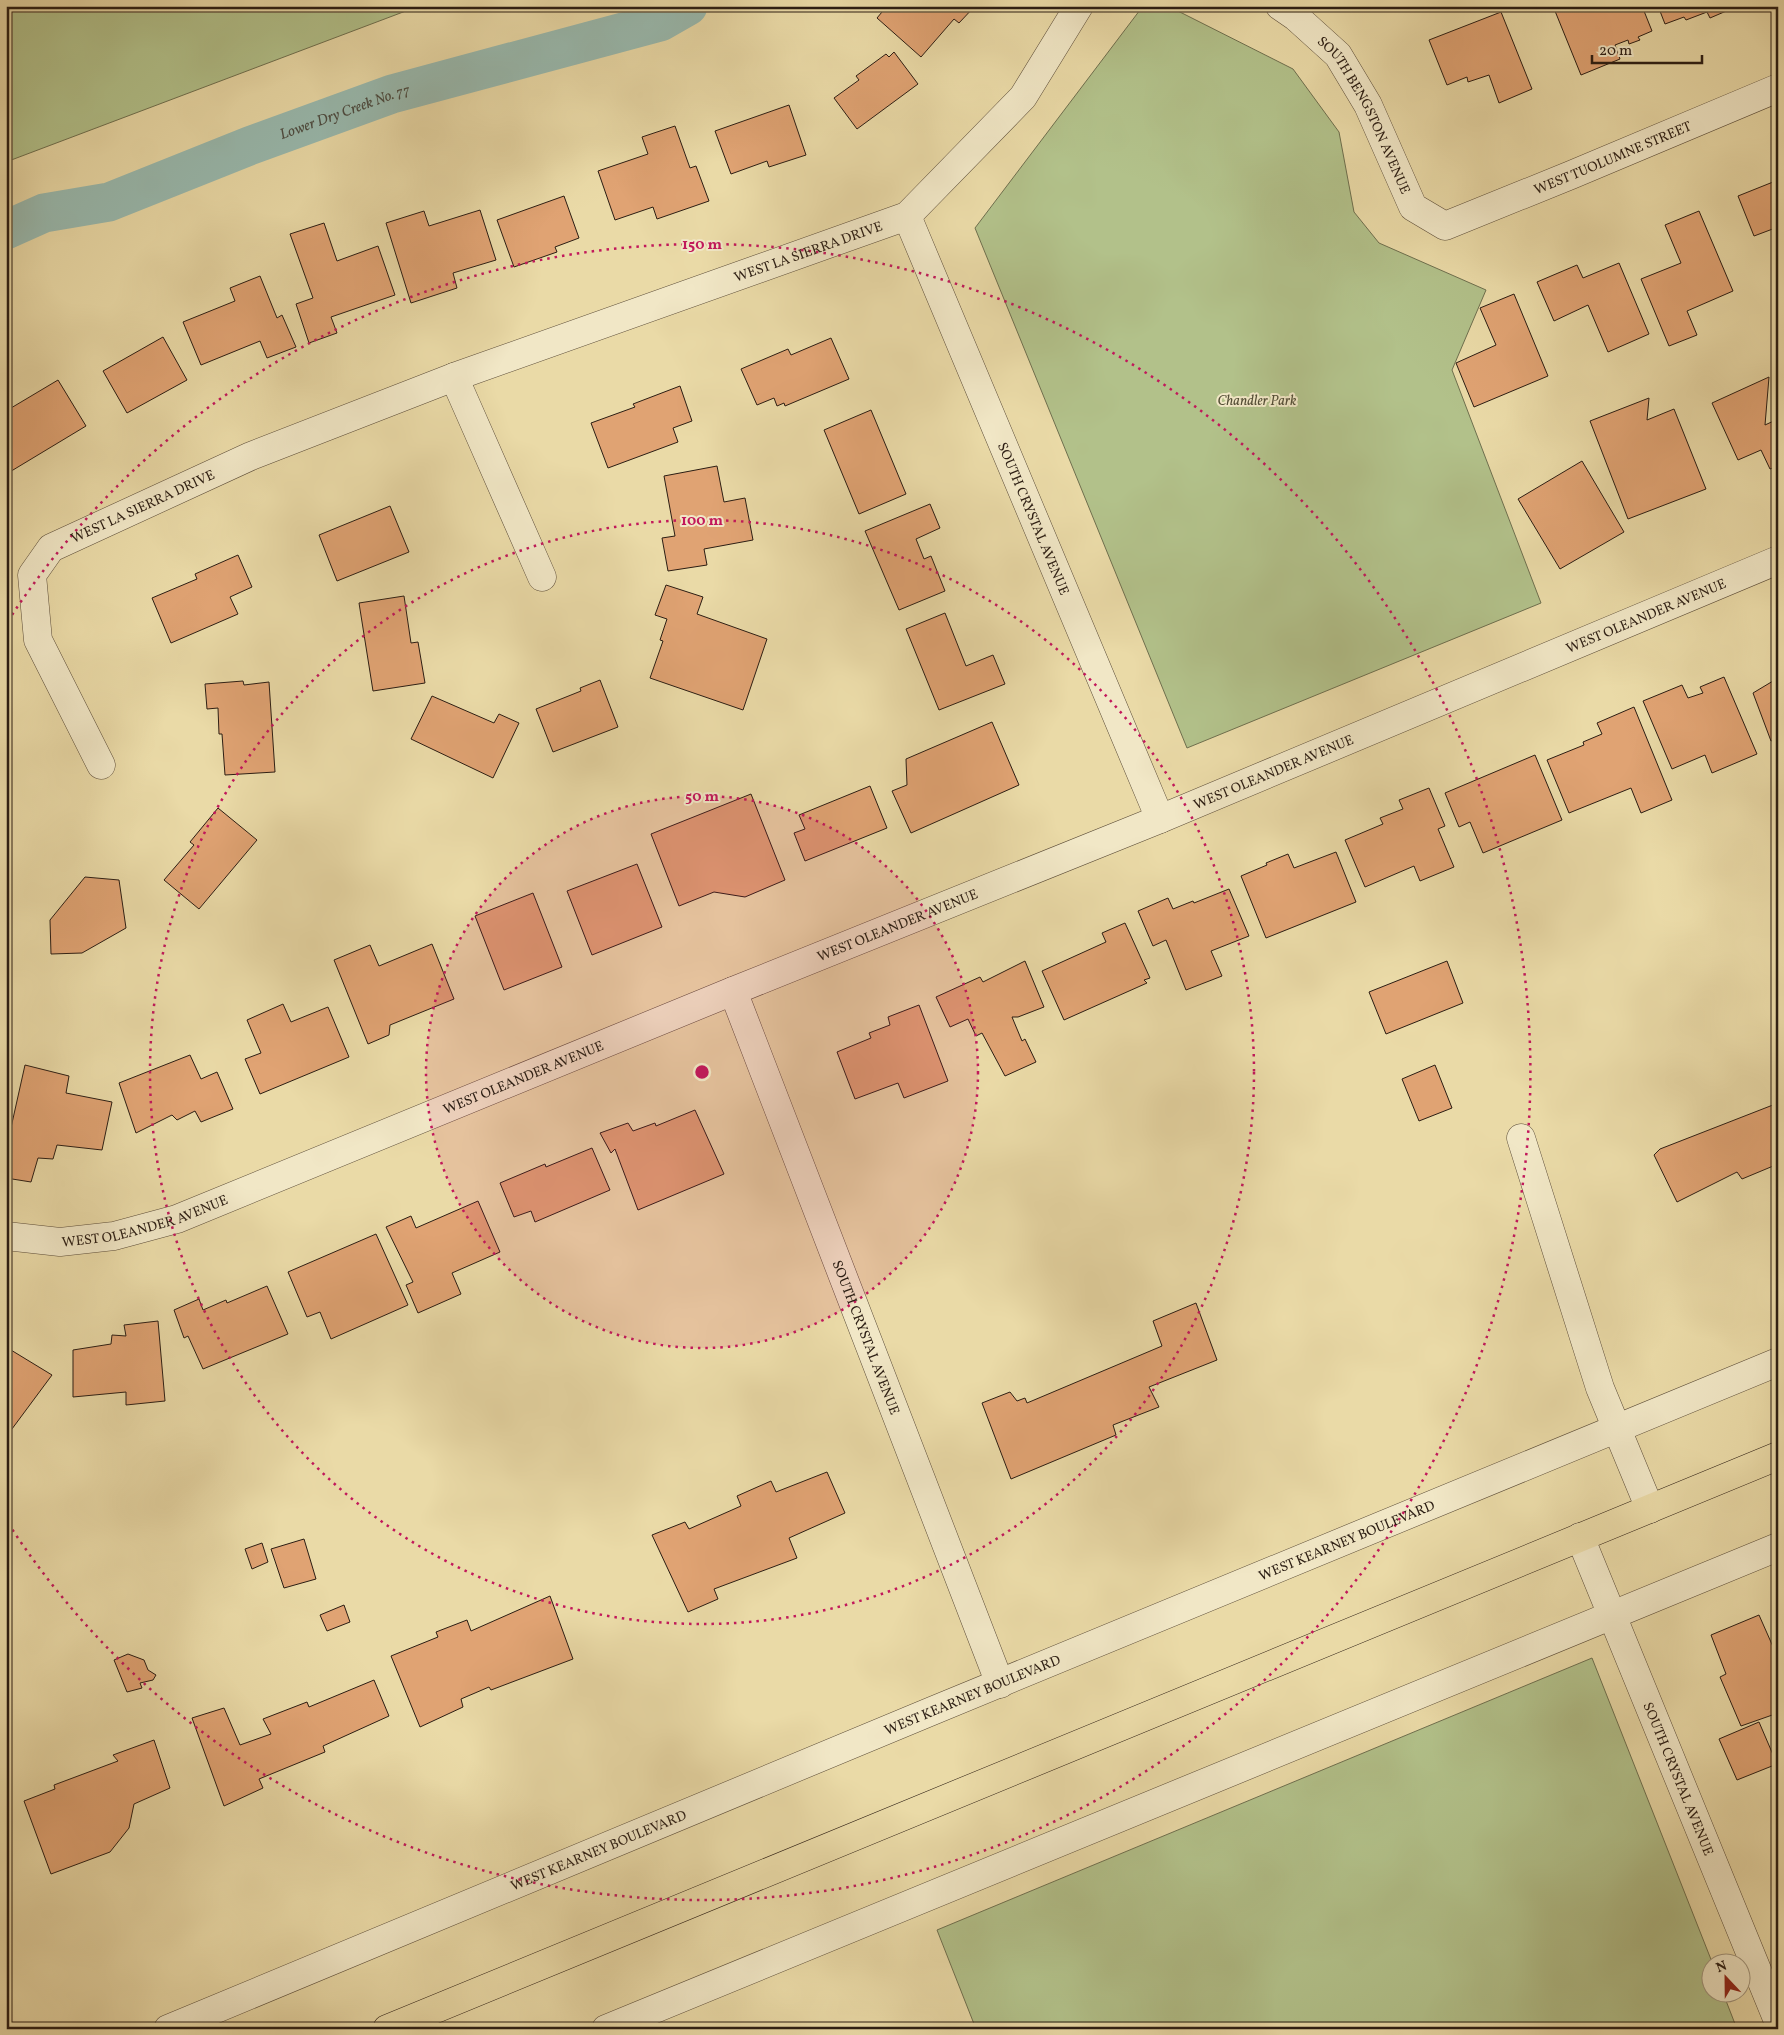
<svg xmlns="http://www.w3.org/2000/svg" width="1784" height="2035" viewBox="0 0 1784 2035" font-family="Vollkorn,serif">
<rect width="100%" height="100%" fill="#eadaa7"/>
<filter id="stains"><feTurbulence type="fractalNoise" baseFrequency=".004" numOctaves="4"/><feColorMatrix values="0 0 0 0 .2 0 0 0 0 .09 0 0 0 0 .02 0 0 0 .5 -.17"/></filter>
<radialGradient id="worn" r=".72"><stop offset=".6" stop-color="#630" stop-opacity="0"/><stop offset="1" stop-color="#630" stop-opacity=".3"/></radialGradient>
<g fill="#b2c18a" stroke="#6e6f4e">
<polygon points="6,6 419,6 6,162"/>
<polygon points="1143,6 1168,6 1293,69 1339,132 1354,212 1379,243 1486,290 1452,370 1541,603 1187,748 975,228"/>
<polygon points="1592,1658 1712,1962 1712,1992 1723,1993 1737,2029 976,2029 937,1930"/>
</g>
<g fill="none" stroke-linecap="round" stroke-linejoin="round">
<path stroke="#99baaf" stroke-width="39" id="s1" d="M6,230L44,213L109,202L249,146L392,94L660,22L688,6"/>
</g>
<g fill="#e0a373" stroke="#2b1d13">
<polygon points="887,6 975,6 959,23 954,19 921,57 877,18"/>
<polygon points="1568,6 1642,6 1652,31 1638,37 1640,40 1629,44 1628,40 1615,45 1620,59 1581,75 1555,11"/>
<polygon points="1658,6 1738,6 1710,18 1707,12 1686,20 1684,17 1665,24"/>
<polygon points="1501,12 1532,89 1499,103 1489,75 1468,82 1467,77 1447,85 1429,40"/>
<polygon points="894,52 918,84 857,129 834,98 859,80 856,76 886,54 889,57"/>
<polygon points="789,105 806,155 769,167 767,161 731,174 715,131"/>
<polygon points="675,126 690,168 696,166 709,201 657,219 653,207 615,220 598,171 648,154 642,137"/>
<polygon points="1773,182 1778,192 1778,227 1754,236 1738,196"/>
<polygon points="564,196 579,238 555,247 557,252 514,267 497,220"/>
<polygon points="480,210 496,260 453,273 457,288 411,303 386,223 424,211 429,226"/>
<polygon points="1699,211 1733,291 1687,311 1697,335 1669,346 1641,279 1681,263 1665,225"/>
<polygon points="324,223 337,261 378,246 395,295 331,317 337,333 309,343 296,304 313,298 290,234"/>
<polygon points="1619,263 1649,334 1608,352 1588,305 1554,321 1537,282 1577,265 1583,278"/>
<polygon points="260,276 277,318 282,315 296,347 267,358 260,341 201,365 183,322 235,301 230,288"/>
<polygon points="1514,294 1548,376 1474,407 1456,363 1496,345 1480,308"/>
<polygon points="163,337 187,380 127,413 103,371"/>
<polygon points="831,338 849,379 785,406 784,403 777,406 774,398 757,405 741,369 788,349 791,355"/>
<polygon points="1769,377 1765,425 1778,419 1778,466 1770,469 1761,450 1738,460 1712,403"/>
<polygon points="58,380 86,426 8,473 6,411"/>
<polygon points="680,386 692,421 673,428 678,442 608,468 591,423 635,407 633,404"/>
<polygon points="1649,398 1647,420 1674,409 1706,489 1628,519 1590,421"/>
<polygon points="871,410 906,494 859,514 824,430"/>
<polygon points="1582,461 1624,532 1560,569 1518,499"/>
<polygon points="717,466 724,502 745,498 753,540 704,549 707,565 668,571 662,538 675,536 664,476"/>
<polygon points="930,504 940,528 916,539 924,559 931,556 945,591 899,610 865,531"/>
<polygon points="390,506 409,552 337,581 319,535"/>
<polygon points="238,555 252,587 230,597 238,614 171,643 152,598 197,579 195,574"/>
<polygon points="666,585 703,597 697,614 767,639 743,710 650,678 663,641 660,640 667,619 655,615"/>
<polygon points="404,596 411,643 418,642 425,683 373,691 359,603"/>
<polygon points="945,613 966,666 993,655 1005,684 939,710 906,629"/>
<polygon points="1724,677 1757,754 1712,773 1705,755 1672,769 1643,701 1682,685 1688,698 1703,693 1700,687"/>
<polygon points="1778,678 1778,739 1771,741 1753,693"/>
<polygon points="600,680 618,727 553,752 536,709 581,691 580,688"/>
<polygon points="243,681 244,685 269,682 275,772 225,775 222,734 219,734 218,708 207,709 205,684"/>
<polygon points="432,696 494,723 499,714 519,723 493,778 411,739"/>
<polygon points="1634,707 1672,800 1641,813 1631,788 1569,813 1547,760 1584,745 1583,742 1602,734 1597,723"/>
<polygon points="992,722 1019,785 911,833 892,791 907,785 906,759"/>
<polygon points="1535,755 1562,820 1483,853 1470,822 1459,827 1445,793"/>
<polygon points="870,786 887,828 805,861 794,833 805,829 799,815"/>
<polygon points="1429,788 1445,826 1438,829 1454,867 1420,881 1414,866 1365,887 1345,840 1383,824 1380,818 1403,809 1399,800"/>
<polygon points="751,794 785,880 745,897 714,892 679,906 651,834"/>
<polygon points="218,808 257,840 199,909 164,880 194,845 190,842"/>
<polygon points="1336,852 1356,902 1266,938 1241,876 1267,865 1266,863 1288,854 1294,868"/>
<polygon points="637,864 662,927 592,955 567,891"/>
<polygon points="85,877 119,880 126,928 82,953 51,954 50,920"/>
<polygon points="1229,889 1249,936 1211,951 1222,976 1186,990 1166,940 1153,946 1138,911 1168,898 1173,909 1193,901 1194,903"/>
<polygon points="533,893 562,967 504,990 475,916"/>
<polygon points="1125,923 1150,978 1144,980 1147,983 1064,1020 1042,971 1106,942 1102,933"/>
<polygon points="432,944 454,999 390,1025 389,1035 368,1044 334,960 370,945 379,966"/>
<polygon points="1025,961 1044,1007 1018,1017 1012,1017 1022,1041 1025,1039 1036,1062 1005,1076 982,1033 976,1036 968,1019 950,1027 936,997 980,977 983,982"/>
<polygon points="1447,961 1463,1003 1386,1034 1369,992"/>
<polygon points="283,1004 291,1022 328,1007 349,1057 260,1094 245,1059 261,1053 247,1020"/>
<polygon points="919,1005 948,1081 904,1098 898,1083 855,1099 837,1052 871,1038 869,1033 890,1025 888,1017"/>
<polygon points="190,1055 201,1079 217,1072 233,1109 201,1122 195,1111 177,1120 172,1115 136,1133 119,1083"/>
<polygon points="25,1065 69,1076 66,1093 112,1102 102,1150 57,1145 53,1159 38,1158 31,1182 6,1178 6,1150"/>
<polygon points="1435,1065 1452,1108 1419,1121 1402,1079"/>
<polygon points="1778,1103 1778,1164 1742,1179 1737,1172 1677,1202 1654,1155 1660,1149"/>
<polygon points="695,1110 724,1174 638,1210 615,1149 611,1153 600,1133 628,1123 633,1131 655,1123 656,1126"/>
<polygon points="592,1148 610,1190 535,1222 531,1211 514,1217 500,1183 545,1164 546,1167"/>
<polygon points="478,1201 500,1252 452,1273 461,1294 418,1313 406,1285 413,1282 386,1227 411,1216 416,1228"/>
<polygon points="376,1234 408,1305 331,1339 320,1312 307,1317 288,1272"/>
<polygon points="267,1286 288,1334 203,1369 188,1336 184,1338 174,1310 199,1299 203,1310 226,1300 227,1303"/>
<polygon points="1196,1303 1217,1360 1149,1387 1159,1407 1113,1425 1116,1435 1011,1479 982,1403 1010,1392 1017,1401 1025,1398 1027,1403 1162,1346 1153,1321"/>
<polygon points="158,1321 165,1401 126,1405 126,1392 73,1397 73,1350 111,1344 112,1335 126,1336 124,1325"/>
<polygon points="6,1347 52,1375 6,1437"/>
<polygon points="827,1472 845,1513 789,1538 797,1558 714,1589 718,1599 688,1612 652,1535 685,1522 689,1529 741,1506 737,1496 771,1481 776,1492"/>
<polygon points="304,1539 316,1579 284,1588 271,1549"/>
<polygon points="262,1543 268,1562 252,1569 245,1549"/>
<polygon points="550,1596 573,1659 491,1690 489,1687 461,1699 463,1707 420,1727 391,1656 438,1637 436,1632 467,1620 471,1631"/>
<polygon points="344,1605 350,1622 327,1631 320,1615"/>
<polygon points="1759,1615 1778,1658 1778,1713 1741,1726 1720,1677 1726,1674 1711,1635"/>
<polygon points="128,1654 144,1660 148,1670 156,1675 153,1680 140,1683 142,1688 127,1692 114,1660"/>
<polygon points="374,1680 389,1716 323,1746 325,1752 259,1779 263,1788 224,1806 192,1718 224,1708 240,1745 271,1734 263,1719 307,1702 309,1707"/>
<polygon points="1759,1722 1777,1764 1737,1780 1719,1739"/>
<polygon points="154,1740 170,1788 134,1804 129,1828 110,1852 51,1874 24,1801 55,1789 54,1785 118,1761 113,1755"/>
</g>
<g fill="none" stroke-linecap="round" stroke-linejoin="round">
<defs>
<g id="minor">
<path id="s2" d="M1280,6L1296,17L1338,55L1368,105L1413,207L1445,226L1571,175L1778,88"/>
<path id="s3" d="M907,216L1160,819"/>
<polyline points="454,377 542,577"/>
<path id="s4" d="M101,765L38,640L32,575L51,548L251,456L454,377L907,216L1023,97L1079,6"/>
<path id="s5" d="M733,991L1000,1684"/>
<polyline points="1521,1138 1600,1388 1650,1509"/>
<path id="s6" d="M6,1236L60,1242L114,1236L177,1219L733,991L1160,819L1778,560"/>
<path id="s7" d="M1580,1537L1778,2021"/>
<path id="s8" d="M168,2029L932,1711L1778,1362"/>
<polyline points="606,2029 1778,1547"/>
</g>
<polyline id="major" points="387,2029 1778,1456"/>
</defs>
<use href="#minor" stroke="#5b4c38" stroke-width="29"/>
<use href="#major" stroke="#2b1d13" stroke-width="29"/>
<use href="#minor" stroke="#f1e7c6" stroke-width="28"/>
<use href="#major" stroke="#eadaa7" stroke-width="28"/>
</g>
<circle cx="702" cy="1072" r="276" fill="#c2185b" fill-opacity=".12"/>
<g fill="none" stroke="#c2185b" stroke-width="2.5" stroke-dasharray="2.5 5">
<circle cx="702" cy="1072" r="276"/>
<circle cx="702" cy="1072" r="552"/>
<path d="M8 621A828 828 0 1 1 8 1523"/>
</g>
<g text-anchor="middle" stroke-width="4" stroke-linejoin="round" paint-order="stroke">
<g font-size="14" fill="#2b1d13" stroke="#f1e7c6">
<text dy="5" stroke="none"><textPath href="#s2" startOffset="141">SOUTH BENGSTON AVENUE</textPath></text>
<text dy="5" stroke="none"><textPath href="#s2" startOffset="464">WEST TUOLUMNE STREET</textPath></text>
<text dy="5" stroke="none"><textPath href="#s4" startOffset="1052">WEST LA SIERRA DRIVE</textPath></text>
<text dy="5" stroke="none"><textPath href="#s4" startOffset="339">WEST LA SIERRA DRIVE</textPath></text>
<text dy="5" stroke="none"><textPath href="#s3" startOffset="328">SOUTH CRYSTAL AVENUE</textPath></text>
<text dy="5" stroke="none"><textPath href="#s6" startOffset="1762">WEST OLEANDER AVENUE</textPath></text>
<text dy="5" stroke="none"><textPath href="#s6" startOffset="1358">WEST OLEANDER AVENUE</textPath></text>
<text dy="5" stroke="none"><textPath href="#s6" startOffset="952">WEST OLEANDER AVENUE</textPath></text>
<text dy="5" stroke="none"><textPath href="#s6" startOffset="548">WEST OLEANDER AVENUE</textPath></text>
<text dy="5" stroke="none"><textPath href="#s6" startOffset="142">WEST OLEANDER AVENUE</textPath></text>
<text dy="5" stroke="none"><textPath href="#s5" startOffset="371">SOUTH CRYSTAL AVENUE</textPath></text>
<text dy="5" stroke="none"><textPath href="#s8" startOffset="1276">WEST KEARNEY BOULEVARD</textPath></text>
<text dy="5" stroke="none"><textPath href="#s8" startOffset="871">WEST KEARNEY BOULEVARD</textPath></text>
<text dy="5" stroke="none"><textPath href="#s7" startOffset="261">SOUTH CRYSTAL AVENUE</textPath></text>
<text dy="5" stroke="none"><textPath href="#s8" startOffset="466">WEST KEARNEY BOULEVARD</textPath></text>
</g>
<g font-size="14" font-style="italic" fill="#544e37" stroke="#f1e7c6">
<text x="1257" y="405">Chandler Park</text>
</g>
<g font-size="15" font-style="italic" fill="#4c4c42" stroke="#f1e7c6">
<text dy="5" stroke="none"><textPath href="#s1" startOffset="360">Lower Dry Creek No. 77</textPath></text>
</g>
</g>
<circle cx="702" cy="1072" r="8" fill="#c2185b" stroke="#f1e7c6" stroke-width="2.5"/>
<g font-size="15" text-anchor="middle" font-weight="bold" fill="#c2185b" stroke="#f1e7c6" stroke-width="4" stroke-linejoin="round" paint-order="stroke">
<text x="702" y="249">150 m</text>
<text x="702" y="525">100 m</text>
<text x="702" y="801">50 m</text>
</g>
<rect width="1784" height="2035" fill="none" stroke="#eadaa7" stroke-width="25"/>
<rect x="8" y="8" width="1769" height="2020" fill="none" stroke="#2b1d13" stroke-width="2.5"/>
<rect x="12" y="12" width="1759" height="2010" fill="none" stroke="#2b1d13"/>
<g transform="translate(1726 1978) rotate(338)"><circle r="24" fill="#f1e7c6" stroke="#a2967e"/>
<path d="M0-4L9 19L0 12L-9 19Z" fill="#8f2418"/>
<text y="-8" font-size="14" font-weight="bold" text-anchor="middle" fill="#2b1d13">N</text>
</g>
<path d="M1592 55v8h110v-8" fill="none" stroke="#2b1d13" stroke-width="2.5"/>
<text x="1599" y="55" font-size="15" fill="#2b1d13" stroke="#f1e7c6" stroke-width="4" paint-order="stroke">20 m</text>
<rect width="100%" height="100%" filter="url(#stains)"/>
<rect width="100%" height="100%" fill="url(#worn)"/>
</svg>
